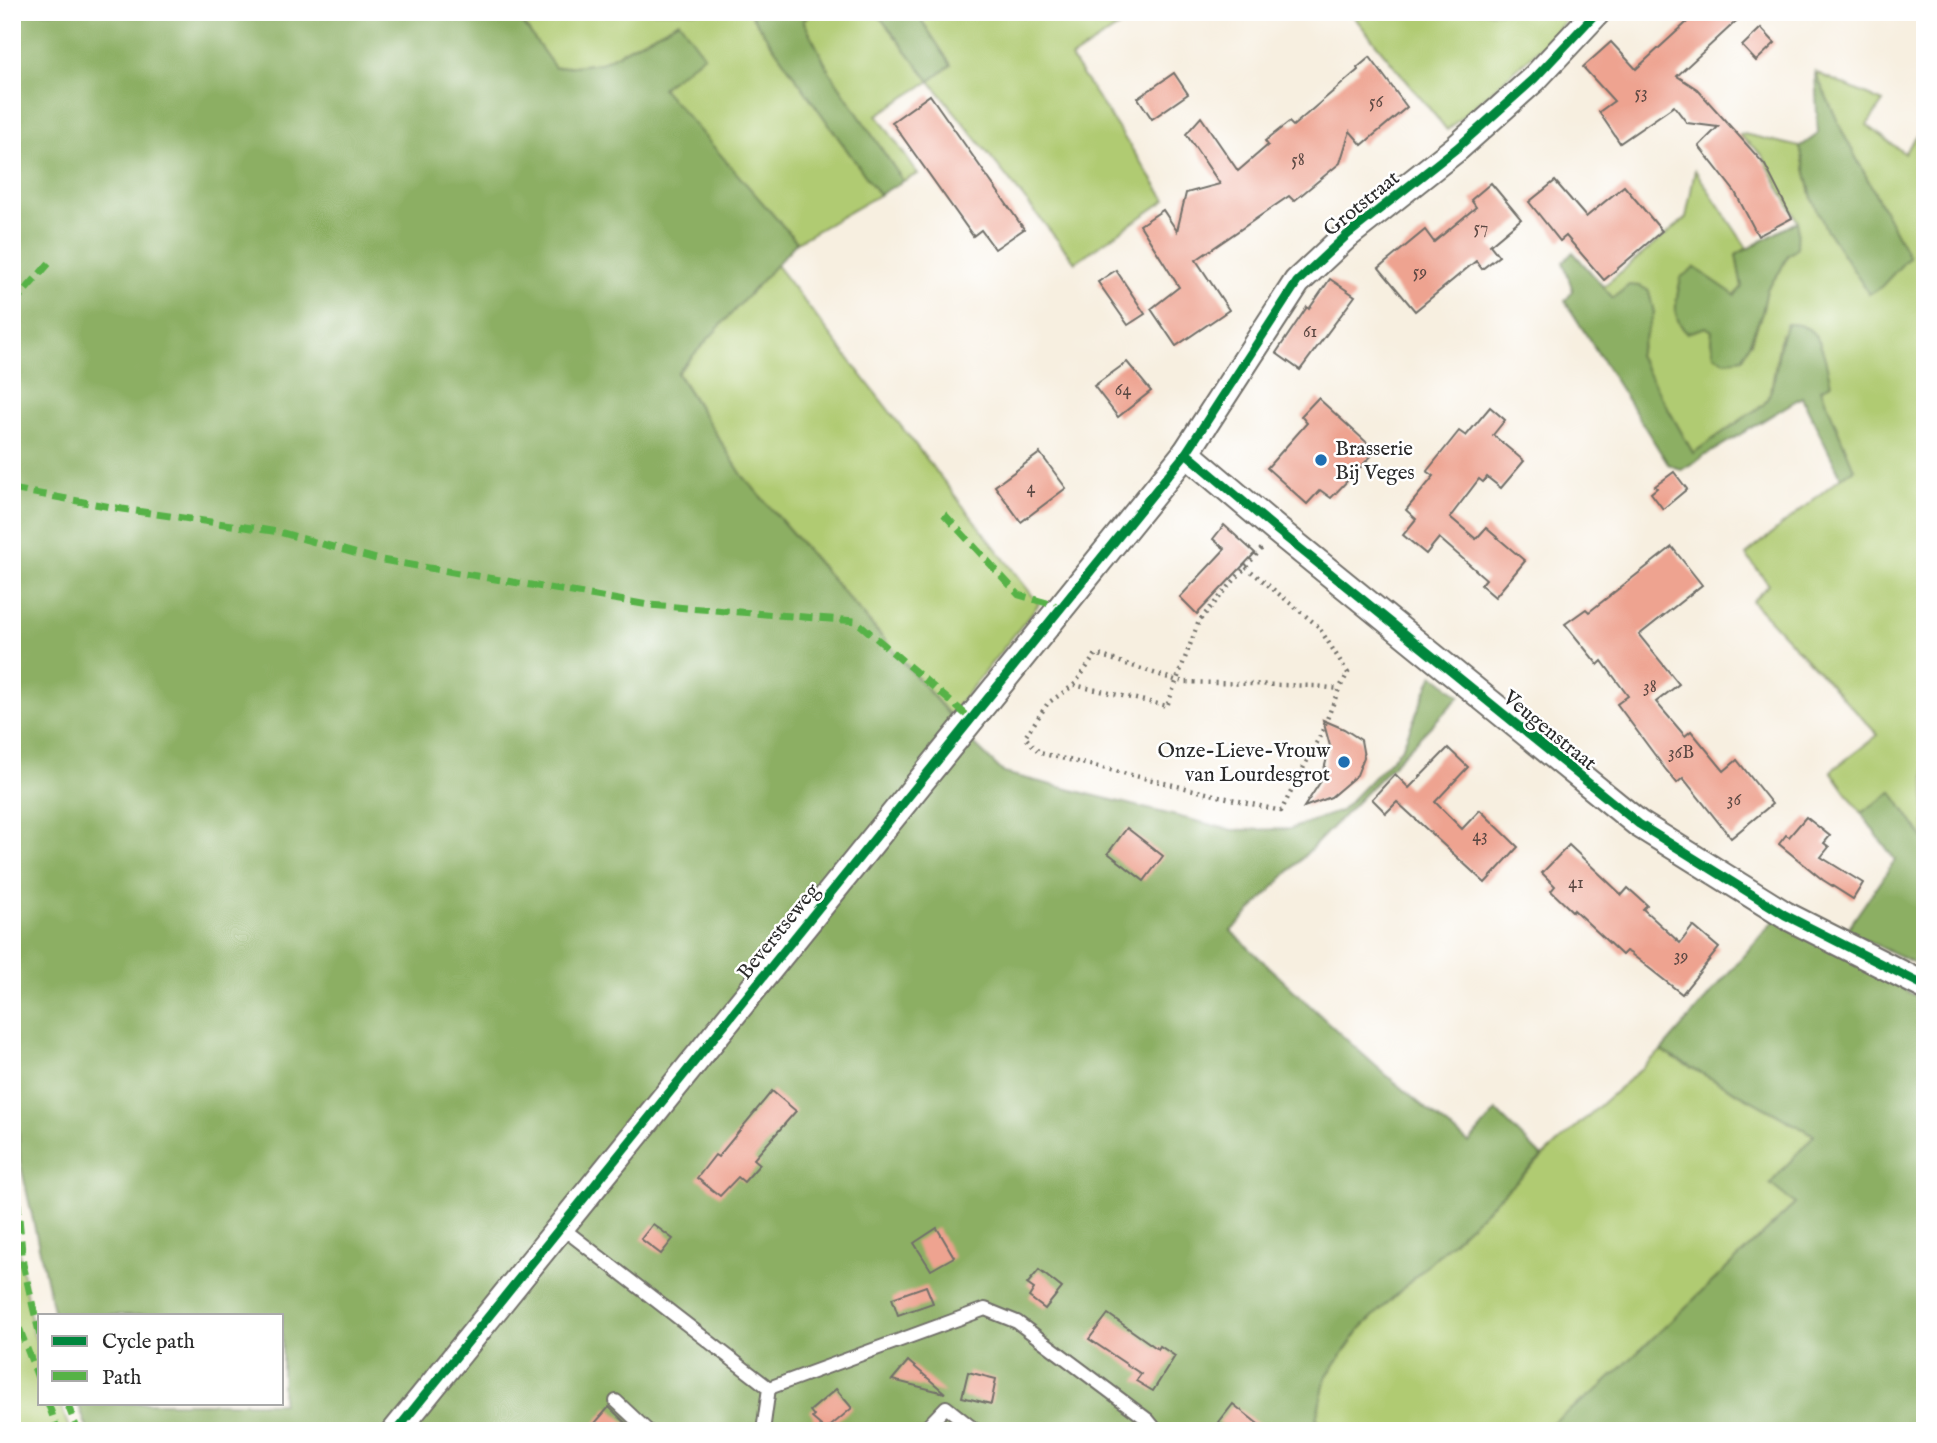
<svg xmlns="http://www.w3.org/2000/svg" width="1937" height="1443" viewBox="0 0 1937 1443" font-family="'IM FELL English',serif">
<rect width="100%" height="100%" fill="#fff"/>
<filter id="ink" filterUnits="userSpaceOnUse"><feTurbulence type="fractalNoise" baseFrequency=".0143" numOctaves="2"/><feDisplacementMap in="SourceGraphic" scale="14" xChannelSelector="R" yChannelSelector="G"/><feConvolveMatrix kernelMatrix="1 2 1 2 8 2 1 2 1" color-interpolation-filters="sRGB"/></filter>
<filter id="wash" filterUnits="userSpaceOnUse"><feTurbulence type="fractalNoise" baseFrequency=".00686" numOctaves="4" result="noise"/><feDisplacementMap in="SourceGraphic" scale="28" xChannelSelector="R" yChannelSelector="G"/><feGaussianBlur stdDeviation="1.57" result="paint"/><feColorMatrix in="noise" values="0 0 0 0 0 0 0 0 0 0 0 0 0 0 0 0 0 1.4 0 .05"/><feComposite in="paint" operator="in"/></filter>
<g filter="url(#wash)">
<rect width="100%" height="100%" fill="#f7efe0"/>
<g fill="#b0cb72" stroke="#6e7b4e" stroke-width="2">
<polygon points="515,12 749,12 879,195 797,242 661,88 678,22 601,63 555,68"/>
<polygon points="813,12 876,12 930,81 951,65 916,12 1141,12 1071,58 1166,200 1075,262 930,81 877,115 918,174 903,181 829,71 803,20"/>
<polygon points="1350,12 1573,12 1547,42 1447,130"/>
<polygon points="1815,72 1883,102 1867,125 1904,153 1925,126 1925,398 1921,404 1925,411 1925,841 1892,792 1861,813 1831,771 1878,735 1752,601 1769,585 1746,555 1841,477 1854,469 1781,335 1770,396 1764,404 1693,453 1637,355 1654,313 1613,299 1603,287 1686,218 1695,170 1747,248 1736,255 1742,287 1735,296 1695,268 1706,327 1712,331 1711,341 1751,343 1762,313 1767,289 1780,271 1788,255 1798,222 1762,155 1739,135 1744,134 1800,147 1812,198 1869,294 1909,257 1844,135"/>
<polygon points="776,265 1039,604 950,715 742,475 677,372"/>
<polygon points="1661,1051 1815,1135 1796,1203 1599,1389 1541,1431 1324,1431 1316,1419 1326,1377 1361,1328 1542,1157"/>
<polygon points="12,1214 33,1332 40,1351 40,1403 60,1403 70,1431 12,1431"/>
</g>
<g fill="#8caf64" stroke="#5c6d48" stroke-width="2">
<path d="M12,12H515L555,68L601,63L679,21L704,55L662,88L797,242L677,373L742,475L973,743L1004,773L1232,830L1290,829L1341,811L1402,748L1433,674L1460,696L1231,931C1309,1005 1383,1077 1469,1143L1496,1111L1542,1157L1361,1328L1326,1377L1316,1419L1324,1431H88L78,1403H282V1315H54L20,1161L12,1017Z"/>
<polygon points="749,12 813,12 803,20 829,71 903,181 879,195"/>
<polygon points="876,12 916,12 951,65 930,81"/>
<polygon points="1815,72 1844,135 1909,257 1881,287 1869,294 1825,227 1812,198 1800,147 1818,134"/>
<path d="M1798,221L1797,249L1788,255L1780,271L1767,289L1762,313L1743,358L1725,361L1714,355L1711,341L1712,331L1706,327L1687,333C1669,315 1677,300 1681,277L1695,268L1735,295L1742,287L1736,255Z"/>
<path d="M1573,252L1613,298L1629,285L1640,286L1649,291L1654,313L1638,355L1693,453L1764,404C1780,381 1774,349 1787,324C1823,322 1824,357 1831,384L1821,389L1854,469L1841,477L1802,397L1681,470L1668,464L1565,301L1573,291L1563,262Z"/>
<polygon points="1892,792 1925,841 1925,968 1846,931 1895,860 1861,813"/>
<polygon points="1776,918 1925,1001 1925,1431 1541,1431 1599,1389 1795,1204 1770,1184 1814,1135 1661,1051"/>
</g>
<g id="blocks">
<g fill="#eea390">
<polygon points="1698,12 1746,12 1677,76 1697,89 1765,165 1792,218 1758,236 1735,192 1699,146 1718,127 1687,123 1674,106 1620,143 1599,112 1614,101 1583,67 1611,42 1636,69"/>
<polygon points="1761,28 1775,43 1756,61 1742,46"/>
<polygon points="1370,57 1407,107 1362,145 1350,131 1340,163 1294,201 1289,196 1196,260 1229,310 1176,346 1151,309 1179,287 1140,225 1163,210 1177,231 1186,193 1220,184 1186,134 1201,117 1238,171 1268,145 1265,141 1289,122 1293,126 1358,70 1357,68"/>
<polygon points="1174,73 1188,94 1152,119 1138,98"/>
<polygon points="930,95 1024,229 995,249 981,230 973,236 892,122"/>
<polygon points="1555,181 1586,217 1624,186 1662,231 1604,280 1566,236 1560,241 1529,202"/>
<polygon points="1491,183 1521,219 1490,245 1499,256 1482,269 1476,261 1415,311 1379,268 1425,230 1434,242 1476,207 1471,200"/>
<polygon points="1116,270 1145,314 1128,325 1098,282"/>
<polygon points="1330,279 1355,296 1300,370 1276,353 1307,307 1309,309"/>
<polygon points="1127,362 1151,391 1118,417 1094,386"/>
<polygon points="1318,398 1376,451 1331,498 1320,490 1307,504 1267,468 1307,423 1301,416"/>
<polygon points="1490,407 1505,420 1493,435 1524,461 1501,488 1487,477 1483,482 1479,479 1450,517 1476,539 1486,528 1525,561 1495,597 1481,585 1486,579 1439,538 1426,554 1403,535 1416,519 1406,510 1434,476 1427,471 1459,431 1466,436"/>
<polygon points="1040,453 1066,488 1021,522 995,486"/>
<polygon points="1674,472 1687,489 1663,509 1651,493 1657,488 1655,486"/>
<polygon points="1224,525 1255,553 1197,614 1180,597 1225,549 1213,539"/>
<polygon points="1672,547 1702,585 1639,635 1679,684 1656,702 1685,736 1691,731 1724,771 1737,760 1772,804 1731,838 1683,778 1677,783 1666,770 1617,704 1628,696 1602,661 1598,665 1565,624 1586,609 1589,612"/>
<polygon points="1323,720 1344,729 1361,740 1364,757 1357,775 1331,797 1304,807 1321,781 1330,746"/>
<polygon points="1448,748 1468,767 1435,802 1462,829 1480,810 1518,847 1485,883 1397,802 1386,813 1372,799 1395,774 1409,788"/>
<polygon points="1806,817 1830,836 1824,843 1829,847 1821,857 1863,883 1853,899 1823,880 1779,844 1786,835 1789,837"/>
<polygon points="1127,828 1163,856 1144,881 1108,853"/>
<polygon points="1569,845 1622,895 1628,888 1647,905 1643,909 1680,943 1693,926 1719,948 1682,994 1630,953 1626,951 1622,955 1574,910 1573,912 1551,891 1555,886 1542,873"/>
<polygon points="772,1091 796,1111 754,1159 760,1164 744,1182 738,1177 720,1196 697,1178 715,1155 718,1157"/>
<polygon points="653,1224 673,1239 661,1254 641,1239"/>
<polygon points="937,1228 954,1257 931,1270 914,1243"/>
<polygon points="1039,1270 1062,1288 1045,1309 1029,1297 1034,1289 1027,1284"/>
<polygon points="926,1286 933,1303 898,1315 892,1298"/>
<polygon points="1108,1314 1158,1349 1160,1346 1175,1356 1153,1391 1136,1381 1141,1374 1089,1339"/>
<polygon points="908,1361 945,1393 892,1380"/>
<polygon points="968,1372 996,1379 991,1404 962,1397"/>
<polygon points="836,1389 852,1408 826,1430 812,1418 814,1416 810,1411"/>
<polygon points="1233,1404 1267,1431 1230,1431 1219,1422"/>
<polygon points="609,1407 634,1431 588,1431"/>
</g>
</g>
</g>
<g filter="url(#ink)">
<use href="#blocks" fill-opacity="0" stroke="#72706a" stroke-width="2"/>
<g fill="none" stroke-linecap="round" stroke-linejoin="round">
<defs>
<g id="service">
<polyline points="561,1227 769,1388 763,1431"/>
<polyline points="769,1388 985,1309 1017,1322 1148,1420 1157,1431"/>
<polyline points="616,1401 648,1431"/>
<polyline points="923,1431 946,1407 976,1431"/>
</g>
<g id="minor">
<polyline points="1186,453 1277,530 1639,824 1785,915 1925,986"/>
<polyline points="396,1431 1186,453 1297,282 1347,235 1457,148 1534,79 1597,12"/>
</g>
</defs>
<use href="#service" stroke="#72706a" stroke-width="16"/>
<use href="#minor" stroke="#72706a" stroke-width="30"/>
<g stroke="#72706a" stroke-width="4.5" stroke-dasharray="2 5" stroke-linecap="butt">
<polyline points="1246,567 1318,626 1348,673 1339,689"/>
<polyline points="1074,685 1096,654 1175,680 1184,682 1315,686 1339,689 1321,734 1281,811 1040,753 1025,737 1048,703 1074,685 1167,706 1199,621 1263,547"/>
</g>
<use href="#service" stroke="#fff" stroke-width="12"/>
<use href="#minor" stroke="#fff" stroke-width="26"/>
<g stroke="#56b246" stroke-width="7" stroke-dasharray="14 7" stroke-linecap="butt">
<polyline points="12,305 52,260"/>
<polyline points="12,489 122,509 279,532 376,559 649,605 856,621 971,719"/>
<polyline points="944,514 1019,595 1061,607"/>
<polyline points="12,1135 23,1264 40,1336"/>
<polyline points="12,1309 40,1383"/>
<polyline points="48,1403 58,1431"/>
<polyline points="67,1403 78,1431"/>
</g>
<defs>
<g id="cycleway">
<polyline points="1186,453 1277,530 1639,824 1785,915 1925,986"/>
<polyline points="396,1431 1186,453 1297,282 1347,235 1457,148 1534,79 1597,12"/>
</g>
</defs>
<use href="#cycleway" stroke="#fff" stroke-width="13"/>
<use href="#cycleway" stroke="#00873e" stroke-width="9"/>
</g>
</g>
<g fill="#1f6fb2" stroke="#fff" stroke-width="2.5">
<circle cx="1321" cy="460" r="7"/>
<circle cx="1344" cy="762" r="7"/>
</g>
<g text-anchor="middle" stroke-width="5" stroke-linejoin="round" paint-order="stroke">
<g font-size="18" fill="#5c4944">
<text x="1641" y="98">53</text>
<text x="1376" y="107">56</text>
<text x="1298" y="165">58</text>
<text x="1481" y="233">57</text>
<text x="1420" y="277">59</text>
<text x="1310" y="337">61</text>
<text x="1123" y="395">64</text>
<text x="1031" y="493">4</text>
<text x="1650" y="692">38</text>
<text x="1681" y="758">36B</text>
<text x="1734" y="805">36</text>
<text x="1480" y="841">43</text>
<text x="1576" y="888">41</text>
<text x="1681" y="961">39</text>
</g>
<g font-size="21" fill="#2b2b2b" stroke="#fff">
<text transform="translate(1361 203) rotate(-39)" y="7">Grotstraat</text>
<text transform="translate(1550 730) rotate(39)" y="7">Veugenstraat</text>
<text transform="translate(778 931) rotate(-51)" y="7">Beverstseweg</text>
</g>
<g font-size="21" fill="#2b2b2b" stroke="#fff" text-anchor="start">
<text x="1335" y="455">Brasserie<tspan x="1335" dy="24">Bij Veges</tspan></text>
<text x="1330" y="757" text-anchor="end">Onze-Lieve-Vrouw<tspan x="1330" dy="24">van Lourdesgrot</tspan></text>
</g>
</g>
<rect width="1937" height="1443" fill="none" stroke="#fff" stroke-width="42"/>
<rect x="38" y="1314" width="245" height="91" fill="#ffffff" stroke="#aaaaaa" stroke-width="2"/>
<rect x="52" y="1336" width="35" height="10" fill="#00873e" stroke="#aaaaaa" stroke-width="2"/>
<text x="102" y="1348" font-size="21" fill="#2b2b2b">Cycle path</text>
<rect x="52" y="1371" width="35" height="10" fill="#56b246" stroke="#aaaaaa" stroke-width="2"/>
<text x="102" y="1384" font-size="21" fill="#2b2b2b">Path</text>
</svg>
